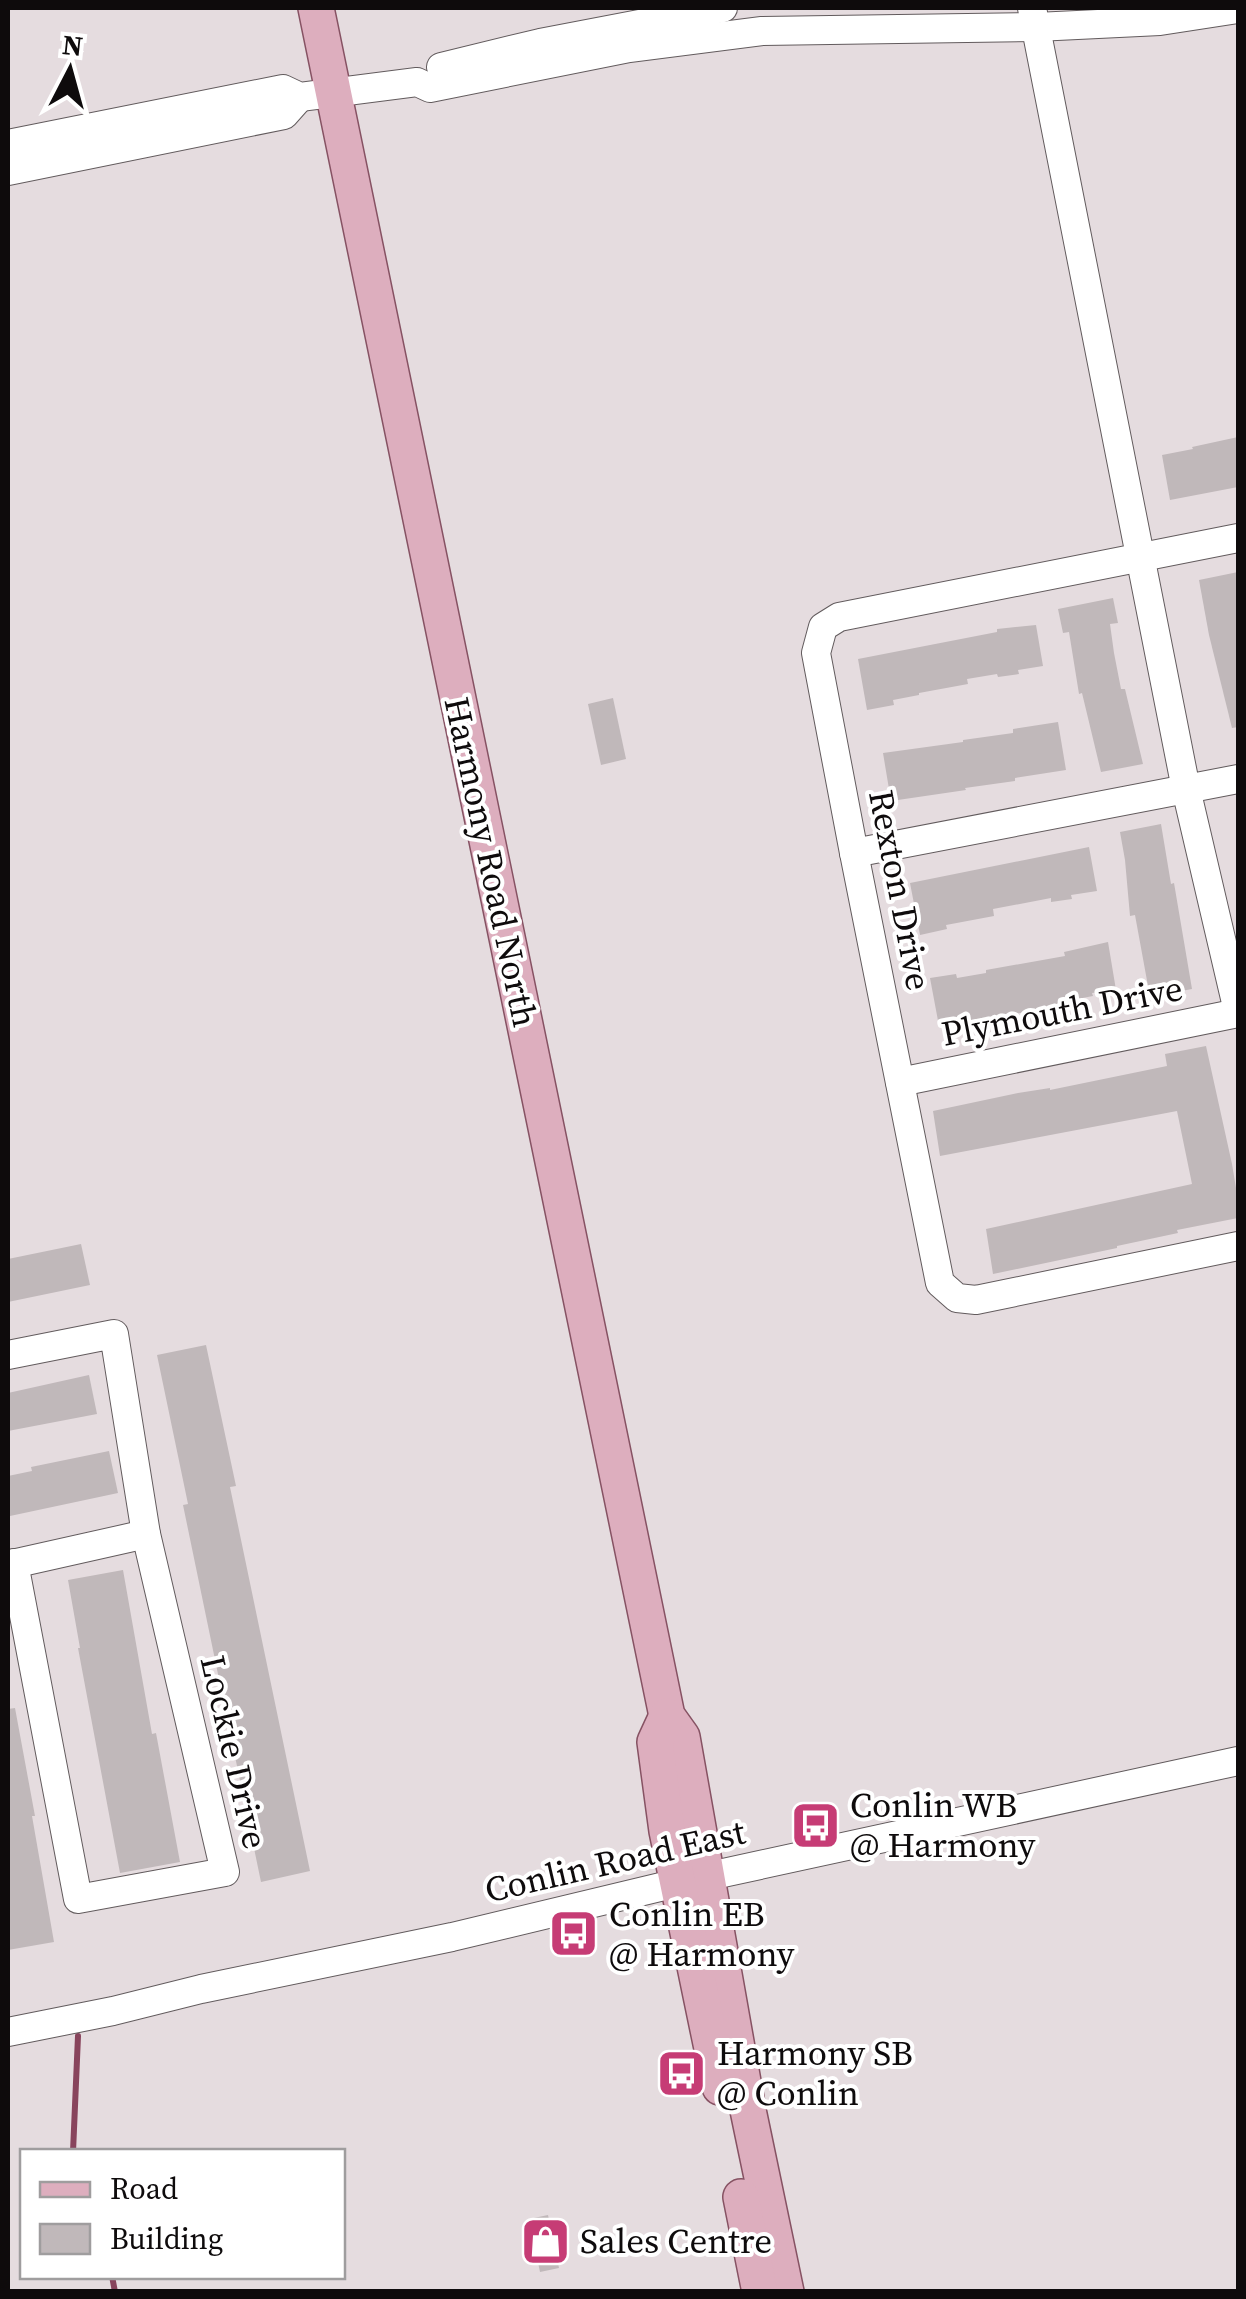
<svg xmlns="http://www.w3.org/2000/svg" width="1246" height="2299" viewBox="0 0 1246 2299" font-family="'Source Serif 4',serif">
<rect width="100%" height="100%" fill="#e5dcdf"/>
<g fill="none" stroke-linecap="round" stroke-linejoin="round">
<g stroke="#88445c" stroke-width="6">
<polyline points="73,2152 78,2036"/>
<polyline points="112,2276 115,2292"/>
</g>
</g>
<g fill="#c0b8ba">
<polygon points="1238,437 1238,487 1170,500 1162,455 1193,449 1192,447"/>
<polygon points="1238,572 1238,727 1232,728 1209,635 1199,580"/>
<polygon points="1113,598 1118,623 1110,624 1114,653 1121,689 1125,689 1143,764 1101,772 1082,693 1079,694 1069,632 1063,633 1058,609"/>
<polygon points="1036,625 1043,666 1018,670 1019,674 998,677 997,674 967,679 968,684 919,693 919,695 893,700 894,705 867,710 858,659 997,632 997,629"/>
<polygon points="613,698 626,759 601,765 588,704"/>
<polygon points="1058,722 1066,770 1015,778 1015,781 965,788 966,790 891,801 883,753 963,742 963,740 1013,733 1013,729"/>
<polygon points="1161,824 1171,884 1174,883 1192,989 1150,997 1135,915 1130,916 1125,860 1120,832"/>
<polygon points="1089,847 1097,891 1071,895 1072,899 1051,902 1051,898 993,909 994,916 946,925 947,929 920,935 910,883"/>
<polygon points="1108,942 1116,990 1092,993 1093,996 1067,1001 1067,1005 991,1018 992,1021 972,1025 971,1021 939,1026 930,978 956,974 957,978 986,973 986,970 1065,956 1064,952"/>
<polygon points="1206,1046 1232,1164 1238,1200 1238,1218 1177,1230 1178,1233 1117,1246 1117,1248 993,1274 986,1229 1192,1184 1177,1111 940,1156 933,1111 1018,1093 1050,1088 1050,1090 1167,1066 1165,1054"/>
<polygon points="81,1244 90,1285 8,1302 8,1259"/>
<polygon points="206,1345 236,1486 230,1487 310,1871 261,1882 183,1505 188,1504 157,1355"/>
<polygon points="89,1375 97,1414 8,1431 8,1393"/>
<polygon points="109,1451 118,1493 10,1516 8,1476 32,1471 31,1467"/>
<polygon points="123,1570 152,1734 156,1733 180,1862 120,1873 78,1648 80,1648 68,1580"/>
<polygon points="15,1708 35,1816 32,1816 54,1942 8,1950 8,1709"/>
<polygon points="548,2215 552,2234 556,2233 559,2249 555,2249 559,2268 540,2272 529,2219"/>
</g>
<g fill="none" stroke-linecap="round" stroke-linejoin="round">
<defs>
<g id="minor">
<polyline points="1032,8 1186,789 1238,1011"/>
<polyline points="441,67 540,43 723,8"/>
<polyline points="8,144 283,89 300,97 417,82 430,88 629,48 762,31 1036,27 1160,21 1238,9"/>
<polyline points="8,171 284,115 300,97"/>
<polyline points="1238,538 839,617 823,627 816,653 854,853 940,1283 957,1298 976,1300 1238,1246"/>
<polyline points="854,853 1238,779"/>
<polyline points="900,1082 1238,1013"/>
<polyline points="8,1355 114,1334 146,1534 225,1872 78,1899 14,1563"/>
<polyline points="8,1565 146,1534"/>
<polyline points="8,2032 113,2011 201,1989 452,1937 677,1883 1238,1761"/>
</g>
<g id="major">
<polyline points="316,8 667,1716 682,1737 748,2110 786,2292"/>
<polyline points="667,1716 655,1742 667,1831 720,2087"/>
<polyline points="741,2197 760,2292"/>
</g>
</defs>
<use href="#minor" stroke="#625b5d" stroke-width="30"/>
<use href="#major" stroke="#865263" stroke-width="38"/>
<use href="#minor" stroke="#fff" stroke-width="28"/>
<use href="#major" stroke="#ddaebe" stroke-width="35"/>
</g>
<defs>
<symbol id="bus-square" viewBox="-11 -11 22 22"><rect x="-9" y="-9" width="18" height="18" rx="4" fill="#c63c75" stroke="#fff"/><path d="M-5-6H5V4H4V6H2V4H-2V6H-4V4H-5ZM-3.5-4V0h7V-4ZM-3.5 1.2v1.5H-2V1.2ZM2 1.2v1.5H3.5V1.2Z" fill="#fff"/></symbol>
<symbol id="shop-square" viewBox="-11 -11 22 22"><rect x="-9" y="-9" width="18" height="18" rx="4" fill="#c63c75" stroke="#fff"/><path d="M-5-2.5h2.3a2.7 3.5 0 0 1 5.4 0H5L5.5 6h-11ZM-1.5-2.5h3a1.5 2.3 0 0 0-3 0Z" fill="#fff"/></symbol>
</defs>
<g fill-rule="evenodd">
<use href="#bus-square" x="788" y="1798" width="55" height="55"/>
<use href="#bus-square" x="546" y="1906" width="55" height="55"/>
<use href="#bus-square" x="654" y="2046" width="55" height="55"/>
<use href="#shop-square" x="518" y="2214" width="55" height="55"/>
</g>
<g text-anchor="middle" stroke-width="8" stroke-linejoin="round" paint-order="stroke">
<g font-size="35" fill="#0e0b0c" stroke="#fff">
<text transform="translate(491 862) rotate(78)" y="12">Harmony Road North</text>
<text transform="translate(900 890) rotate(79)" y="12">Rexton Drive</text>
<text transform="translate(1062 1011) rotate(-11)" y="12">Plymouth Drive</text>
<text transform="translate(234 1752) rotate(77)" y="12">Lockie Drive</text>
<text transform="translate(615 1861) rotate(-13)" y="12">Conlin Road East</text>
</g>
<g font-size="35" fill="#0e0b0c" stroke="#fff" text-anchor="start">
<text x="850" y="1817">Conlin WB<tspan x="850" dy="40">@ Harmony</tspan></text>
<text x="609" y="1926">Conlin EB<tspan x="609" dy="40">@ Harmony</tspan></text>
<text x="717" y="2065">Harmony SB<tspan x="717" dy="40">@ Conlin</tspan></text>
<text x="580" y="2253">Sales Centre</text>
</g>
</g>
<rect width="1246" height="2299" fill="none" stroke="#0e0b0c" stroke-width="20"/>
<rect x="20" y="2149" width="325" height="130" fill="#ffffff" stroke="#9f9d9e" stroke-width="2.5"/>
<rect x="40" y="2182" width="50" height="15" fill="#ddaebe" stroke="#9f9d9e" stroke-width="2.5"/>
<text x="110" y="2199" font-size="30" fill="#0e0b0c">Road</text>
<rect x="40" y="2224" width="50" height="30" fill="#c0b8ba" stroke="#9f9d9e" stroke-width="2.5"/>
<text x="110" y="2249" font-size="30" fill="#0e0b0c">Building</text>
<g transform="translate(70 70) rotate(6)" stroke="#ffffff" stroke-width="8" paint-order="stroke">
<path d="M0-8L18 38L0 25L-18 38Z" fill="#0e0b0c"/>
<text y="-15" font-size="28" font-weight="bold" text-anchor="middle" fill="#0e0b0c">N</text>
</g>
</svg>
